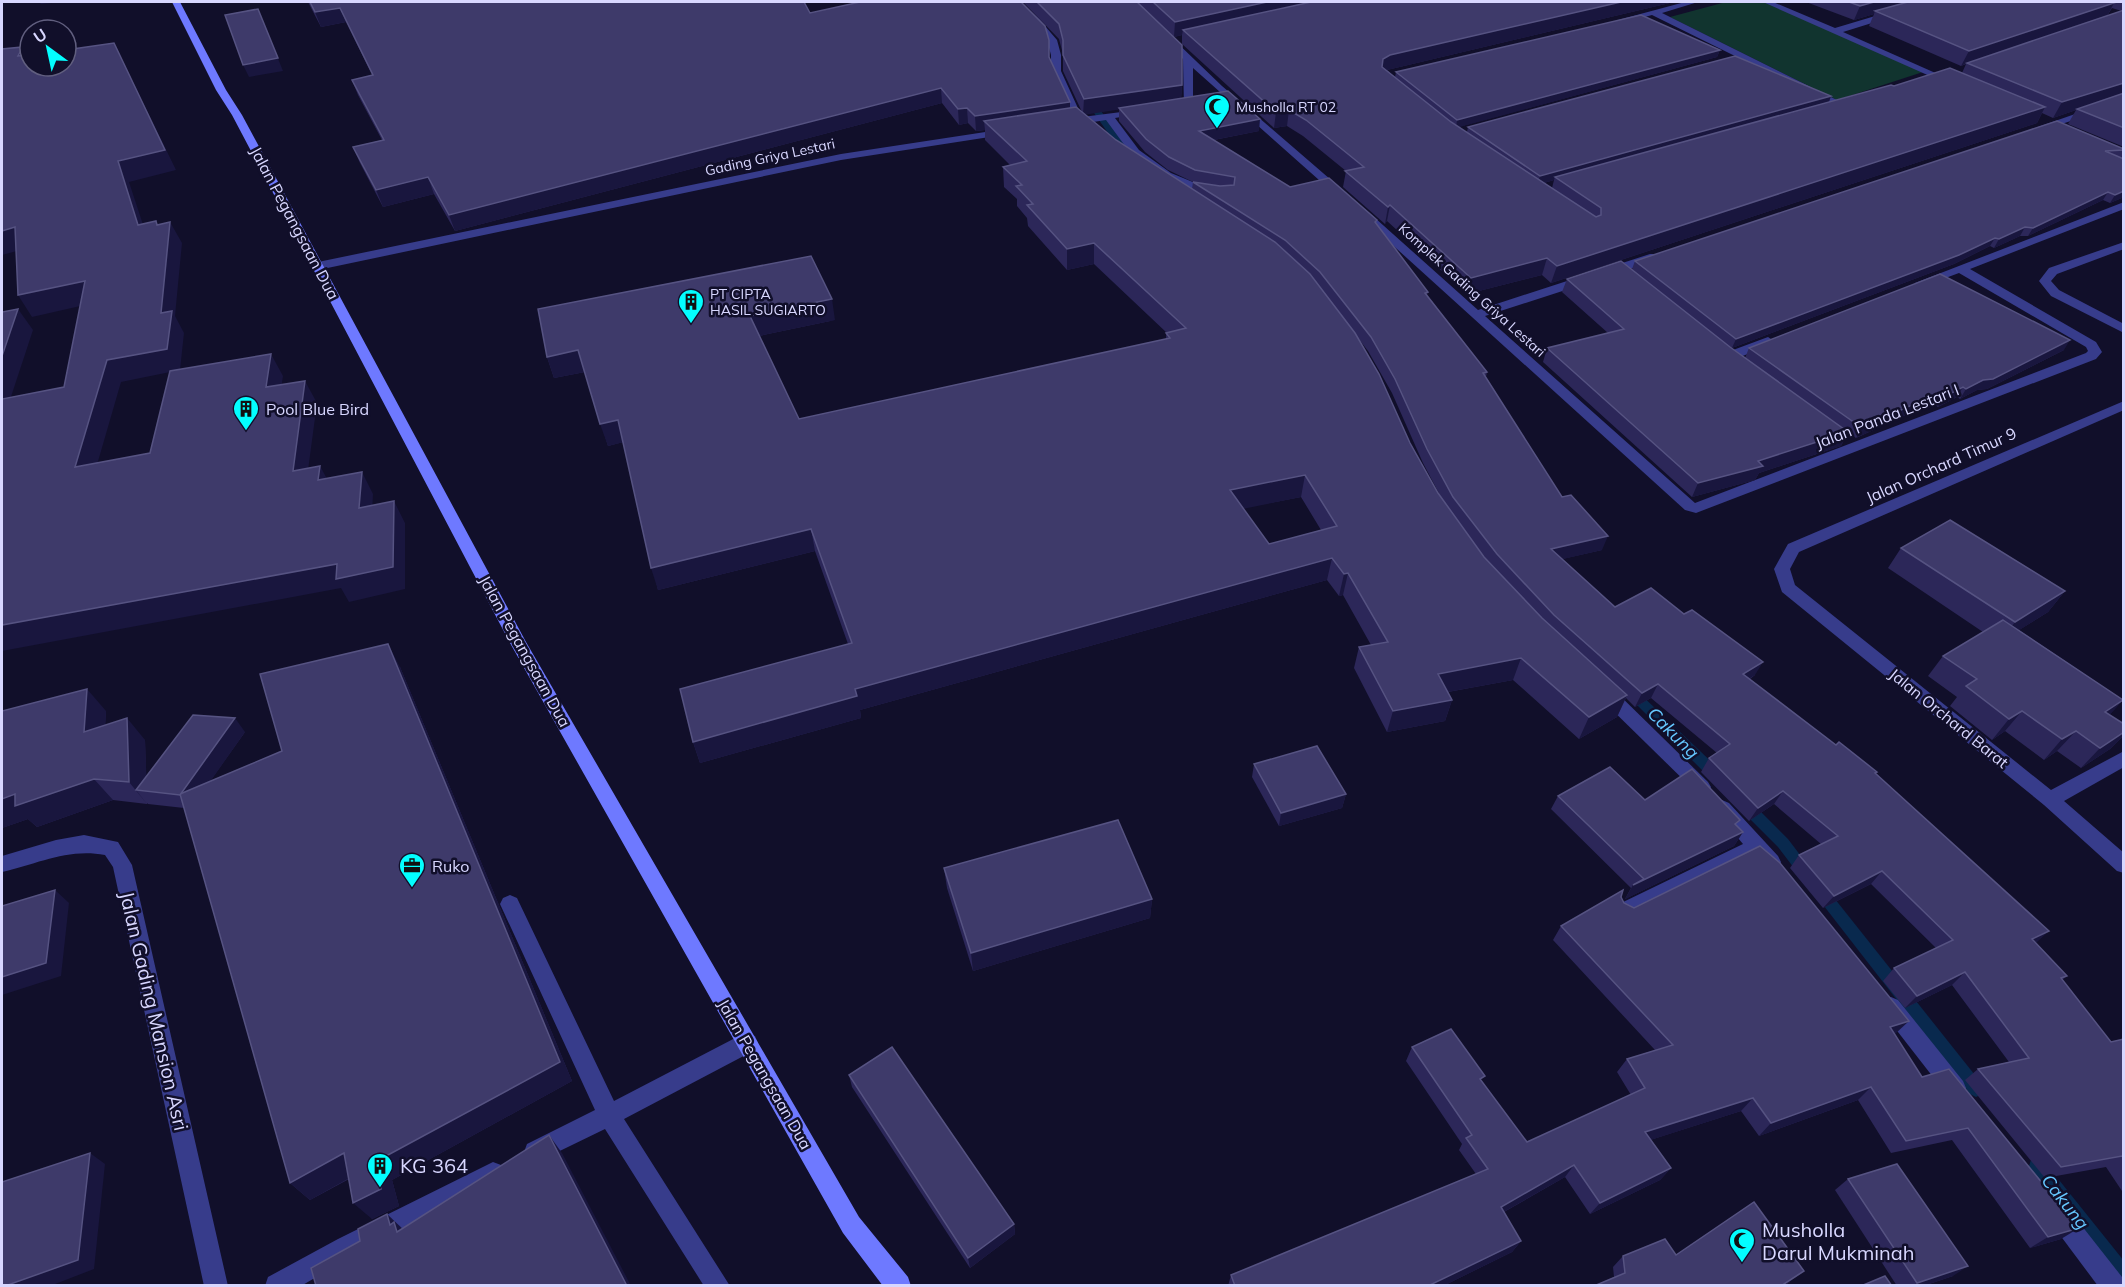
<svg xmlns="http://www.w3.org/2000/svg" width="2125" height="1287" viewBox="0 0 2125 1287" font-family="Mulish,sans-serif">
<rect width="100%" height="100%" fill="#110f2a"/>
<polygon fill="#11342f" points="1726,2 1766,2 1926,71 1837,100 1670,17"/>
<g fill="none" stroke-linecap="round" stroke-linejoin="round">
<g fill="#09294e" fill-rule="evenodd">
<polygon points="1086,98 1092,98 1131,154 1130,156 1124,156 1085,100"/>
<polygon points="1632,688 1636,690 1721,771 1723,775 1721,779 1716,780 1711,779 1628,696 1626,693 1628,690"/>
<polygon points="1745,800 1750,801 1788,839 1810,868 1812,872 1810,876 1805,878 1800,876 1778,847 1740,809 1738,805 1740,801"/>
<polygon points="1822,887 1827,889 1982,1084 1984,1089 1982,1094 1976,1097 1970,1094 1817,897 1815,893 1817,889"/>
<polygon points="2037,1158 2043,1160 2124,1261 2124,1285 2118,1282 2031,1172 2029,1166 2031,1160"/>
</g>
<g fill="#373c8b" fill-rule="evenodd">
<polygon points="1011,2 1020,2 1039,19 1057,40 1061,55 1061,71 1082,117 1145,109 1145,113 1115,118 1139,150 1171,173 1217,192 1217,196 1209,196 1163,177 1131,154 1106,120 1087,123 1088,125 1083,128 1077,124 1068,124 1068,120 1073,119 1051,71 1051,55 1047,40"/>
<polygon points="1685,2 1698,2 1662,13 1847,105 1838,107 1652,15 1623,23 1618,20"/>
<polygon points="1763,2 1773,2 1835,28 1922,2 1934,2 1933,4 1843,32 1958,83 1950,85"/>
<polygon points="1163,35 1169,35 1222,86 1345,192 1345,196 1337,196 1193,68 1193,105 1184,107 1183,59 1163,39"/>
<polygon points="2124,97 2124,103 2041,131 2032,129"/>
<polygon points="1005,129 1009,130 1009,134 841,160 318,270 312,266 318,262 841,154"/>
<polygon points="2124,202 2124,209 1970,269 2096,342 2102,352 2096,359 1696,513 1685,510 1355,211 1361,208 1365,209 1478,310 1650,254 1658,254 1658,260 1485,316 1695,503 2086,353 2088,351 2086,347 1959,273 1921,287 1915,283"/>
<polygon points="2124,242 2124,249 2057,274 2051,281 2059,290 2124,324 2124,333 2051,296 2039,281 2049,268"/>
<polygon points="1768,337 1774,341 1773,344 1735,359 1730,360 1723,356 1725,353"/>
<polygon points="2124,401 2124,410 1799,552 1790,569 1795,585 2051,790 2124,751 2124,767 2064,801 2124,853 2124,873 2117,871 2044,805 1782,592 1774,569 1788,544"/>
<polygon points="1605,686 1611,687 1708,782 1711,787 1708,792 1702,794 1696,792 1599,697 1596,692 1599,687"/>
<path d="M1722,800L1729,803L1778,856L1781,862L1778,868C1766,872 1762,865 1754,856L1631,917L1624,920L1617,917L1614,911L1617,905L1743,844L1713,808L1715,803Z"/>
<path d="M84,835L118,842L132,865L228,1286H204L113,867L105,855C67,848 38,864 2,872V856L56,840Z"/>
<polygon points="510,895 517,898 614,1101 739,1036 747,1033 755,1036 758,1043 755,1050 624,1119 730,1286 704,1286 605,1129 535,1163 527,1160 524,1152 527,1144 595,1110 500,904 503,898"/>
<polygon points="1891,997 1898,1000 1963,1081 1966,1088 1963,1095 1955,1099 1947,1095 1884,1014 1881,1007 1884,1000"/>
<polygon points="493,1162 501,1165 504,1173 501,1181 354,1255 301,1286 265,1286 268,1277 338,1239"/>
<polygon points="2059,1203 2067,1207 2122,1277 2124,1286 2098,1286 2051,1223 2047,1215 2051,1207"/>
</g>
<polygon fill="#6e79ff" fill-rule="evenodd" points="172,2 180,2 226,90 242,115 526,642 859,1217 908,1277 911,1286 883,1286 843,1233 510,643 232,115 216,90"/>
</g>
<g fill="#2c2759" fill-rule="evenodd">
<path d="M308,2H804L810,13L1049,57L1070,108L1082,112L1063,71V54L1059,39L1023,2H1137L1182,85L1181,99L1259,131L1214,140L1290,187L1376,224L1428,292L1427,295L1487,372L1486,377L1562,497L1602,550L1562,559L1615,607L1755,675L1750,679L1836,745L1877,772L1876,773L2067,976L2062,980L2111,1042L2124,1039V1194L2106,1167L2045,1178L1965,1080L1978,1069L2009,1062L1952,985L1905,1008L1883,981L1894,968L1936,948L1871,884L1823,908L1790,868L1799,855L1821,844L1774,804L1749,821L1701,772L1709,758L1717,753L1651,698L1635,707L1626,698L1617,717L1579,739L1513,680L1448,692L1452,700L1445,721L1387,732L1354,668L1359,647L1371,645L1343,595L1339,596L1327,580L860,710L861,718L700,763L693,742L848,644L815,551L658,590L623,442L608,446L585,372L554,378L547,357L835,320L759,336L799,419L1166,339V333H1167L1094,264L1067,270L1028,226L1027,218L1017,206V199L1004,187L1003,167L1010,165L985,140V130L976,131L968,123L959,125L942,103L455,231L434,194L383,207L360,163L353,147L382,140L358,95L352,80L372,75L346,22L321,27ZM1119,109V121L1145,152L1168,170L1193,182L1192,189L1116,140L1085,114ZM1358,338L1368,351L1392,393L1423,463L1443,501L1438,493L1410,443ZM1301,497L1321,530L1269,544L1243,508Z"/>
<path d="M1137,2H1674L1657,6L1387,70L1395,77L1396,72L1720,50L1717,57L1458,127L1467,132L1468,127L1831,96L1829,102L1894,86L1962,73L1966,64L1961,66L1869,26L1874,14L1854,20L1806,2H2124V147L2068,124L2076,110L2053,118L2042,113L2037,123L1551,283L1542,275L1467,294L1387,221L1385,224L1343,187L1346,171L1303,136L1287,126L1274,128L1182,44V35L1174,37ZM2112,8L2115,9L2122,11L2107,16ZM1554,180L1552,188L1544,183Z"/>
<polygon points="2057,121 2124,149 2124,154 2121,158 2124,197 2110,203 2103,200 2028,236 2020,236 1994,248 1990,246 1954,264 1732,348 1730,347 1745,358 1749,348 2064,350 1987,389 1977,390 1960,399 1957,397 1938,407 1932,403 1856,438 1848,432 1841,446 1759,473 1755,480 1692,497 1543,362 1547,348 1608,333 1562,292 1567,279 1632,269 1635,261"/>
<polygon points="1901,548 2065,591 2048,612 2019,630 2123,700 2109,715 2124,724 2124,735 2110,749 2081,768 2057,751 2044,760 2005,731 1992,740 1950,706 1957,697 1928,676 1943,656 1983,632 1888,568"/>
<polygon points="400,667 572,1081 392,1180 399,1206 372,1219 349,1179 310,1200 290,1183 184,808 148,804 147,803 147,804 113,800 37,827 28,819 2,828 2,711 106,711 105,725 145,740 146,777 245,732 210,781 282,751"/>
<polygon points="1254,764 1346,794 1342,808 1279,826 1252,777"/>
<polygon points="1558,796 1645,800 1743,832 1734,846 1625,899 1631,888 1551,809"/>
<polygon points="944,868 1152,899 1150,918 973,971 947,888"/>
<polygon points="1621,897 1624,903 1895,1034 1894,1035 1922,1077 1949,1069 2061,1239 2030,1248 1952,1140 1891,1153 1858,1100 1759,1136 1741,1111 1650,1140 1671,1168 1660,1180 1590,1214 1565,1177 1504,1212 1521,1241 1512,1252 1443,1286 1228,1286 1231,1275 1476,1174 1459,1150 1462,1144 1406,1061 1412,1047 1482,1082 1527,1142 1631,1095 1617,1072 1627,1059 1655,1050 1553,940 1561,926"/>
<polygon points="849,1075 1014,1224 1015,1234 970,1268 852,1087"/>
<polygon points="1848,1179 1953,1276 1923,1286 1897,1286 1835,1190"/>
<polygon points="1676,1255 1790,1282 1784,1286 1594,1286 1614,1277 1613,1267 1623,1256"/>
</g>
<g fill="#19163e">
<polygon points="39,2 62,2 41,4"/>
<polygon points="1267,2 1330,2 1183,30 1182,35 1174,37 1175,22"/>
<polygon points="1621,2 1674,2 1657,6 1387,70 1380,74 1383,59 1390,55"/>
<polygon points="1874,2 1916,2 1875,11 1874,14 1854,20 1860,6"/>
<polygon points="2114,3 2106,18 1967,63 1961,66 1969,51"/>
<polygon points="340,8 346,22 321,27 315,12"/>
<polygon points="258,9 283,71 249,77 243,65"/>
<polygon points="114,43 176,170 129,182 150,246 138,225 118,161"/>
<polygon points="23,47 30,58 18,56"/>
<polygon points="1720,50 1717,57 1456,128 1457,120"/>
<polygon points="2124,83 2124,96 2077,109 2076,110 2053,118 2062,102"/>
<polygon points="1182,85 1181,100 1083,115 1084,99"/>
<polygon points="941,88 942,103 455,231 449,215"/>
<polygon points="1831,96 1828,104 1555,177 1554,180 1537,185 1540,176"/>
<polygon points="1070,102 1070,117 984,121 985,130 976,131 975,116"/>
<polygon points="2045,107 2037,123 1551,283 1557,266"/>
<polygon points="967,108 968,123 959,125 958,109"/>
<polygon points="1289,110 1287,126 1274,128 1276,112"/>
<polygon points="1260,119 1259,131 1198,143 1199,131"/>
<polygon points="428,177 434,194 383,207 376,190"/>
<polygon points="2124,191 2124,197 2110,203 2115,195"/>
<polygon points="2108,192 2103,200 2028,236 2033,228"/>
<polygon points="1390,205 1387,221 1385,224 1388,207"/>
<polygon points="156,221 168,242 170,222 182,243 175,316 184,333 180,370 121,382 90,489 75,467 107,360 161,313"/>
<polygon points="15,227 28,248 2,255 2,231"/>
<polygon points="2025,227 2020,236 1994,248 1999,239"/>
<polygon points="1995,238 1990,246 1954,264 1732,348 1736,339"/>
<polygon points="1094,243 1094,264 1067,270 1067,249"/>
<polygon points="1547,258 1542,275 1467,294 1471,278"/>
<polygon points="85,281 98,302 32,317 18,295"/>
<polygon points="832,299 835,320 754,337 750,316"/>
<polygon points="18,309 33,330 2,424 2,356"/>
<polygon points="2070,340 2064,350 1987,389 1977,390 1960,399 1966,389"/>
<polygon points="578,350 585,372 554,378 547,357"/>
<polygon points="271,354 283,376 278,409 266,387"/>
<polygon points="305,381 317,403 305,493 293,471"/>
<polygon points="1963,387 1957,397 1938,407 1944,397"/>
<polygon points="1938,393 1932,403 1856,438 1862,428"/>
<polygon points="618,420 624,442 608,446 600,424"/>
<polygon points="1848,432 1841,446 1759,473 1755,480 1692,497 1698,483 1758,461"/>
<polygon points="320,466 332,488 318,480"/>
<polygon points="362,472 373,494 371,531 359,508"/>
<polygon points="1305,475 1301,497 1228,512 1230,490"/>
<polygon points="394,501 405,523 405,589 349,602 341,588 2,651 2,625"/>
<polygon points="811,529 815,551 658,590 651,568"/>
<polygon points="1608,536 1602,550 1546,563 1551,549"/>
<polygon points="1332,558 1327,580 860,710 861,718 700,763 693,742 855,689"/>
<polygon points="1348,573 1343,595 1339,596 1344,574"/>
<polygon points="2065,591 2048,612 1999,643 2015,622"/>
<polygon points="388,644 400,667 572,1081 392,1180 399,1206 372,1219 353,1203 375,1162"/>
<polygon points="1521,658 1513,680 1431,695 1438,674"/>
<polygon points="1763,662 1755,675 1736,687 1743,674"/>
<polygon points="1658,684 1651,698 1635,707 1642,693"/>
<polygon points="87,689 106,711 104,754 84,732"/>
<polygon points="1627,695 1617,717 1579,739 1589,717"/>
<polygon points="1452,700 1445,721 1387,732 1393,711"/>
<polygon points="2123,700 2104,721 2105,712"/>
<polygon points="2022,711 2005,731 1992,740 2009,719"/>
<polygon points="127,718 145,740 147,791 136,790 147,804 129,782"/>
<polygon points="235,718 245,732 191,809 180,795"/>
<polygon points="2076,731 2057,751 2044,760 2062,739"/>
<polygon points="2124,732 2124,735 2110,749 2081,768 2100,748"/>
<polygon points="94,779 113,800 37,827 28,819 2,828 2,799 15,794"/>
<polygon points="1783,791 1774,804 1749,821 1758,808"/>
<polygon points="1346,794 1342,808 1279,826 1281,813"/>
<polygon points="1743,832 1734,846 1625,899 1633,885"/>
<polygon points="1882,871 1871,884 1823,908 1834,896"/>
<polygon points="55,890 69,903 61,976 2,995 2,977"/>
<polygon points="1152,899 1150,918 973,971 971,953"/>
<polygon points="2049,931 2036,943 2032,939"/>
<polygon points="1965,972 1952,985 1905,1008 1917,996"/>
<polygon points="1909,1021 1895,1034 1876,1041 1890,1027"/>
<polygon points="1871,1087 1858,1100 1759,1136 1771,1123"/>
<polygon points="1753,1098 1741,1111 1635,1145 1645,1132"/>
<polygon points="549,1135 562,1153 631,1286 627,1286"/>
<polygon points="90,1153 105,1164 94,1269 50,1286 5,1286"/>
<polygon points="344,1153 362,1171 310,1200 290,1183"/>
<polygon points="1574,1165 1565,1177 1493,1218 1501,1207"/>
<polygon points="1671,1168 1660,1180 1590,1214 1600,1203"/>
<polygon points="387,1214 406,1232 415,1249 390,1225"/>
<polygon points="1014,1224 1015,1234 970,1268 968,1258"/>
<polygon points="2079,1228 2061,1239 2030,1248 2048,1237"/>
<polygon points="1521,1241 1512,1252 1443,1286 1428,1286"/>
<polygon points="1968,1266 1953,1276 1923,1286 1912,1286 1917,1283"/>
<polygon points="1804,1271 1784,1286 1781,1286"/>
</g>
<g fill="#3e3a6a" stroke="#565382" stroke-width="1.5" fill-rule="evenodd">
<polygon points="310,2 804,2 810,13 860,2 1021,2 1045,26 1049,40 1049,57 1070,102 975,116 967,108 958,109 941,88 449,215 428,177 376,190 353,147 384,140 352,80 373,75 340,8 315,12"/>
<polygon points="1037,2 1137,2 1182,45 1182,85 1084,99 1063,55 1063,40 1059,24"/>
<polygon points="1153,2 1267,2 1175,22"/>
<polygon points="1311,2 1621,2 1390,55 1383,59 1382,67 1451,122 1596,217 1601,215 1601,208 1555,177 1891,85 1894,86 1950,68 2045,107 1557,266 1547,258 1471,278 1390,205 1388,207 1345,171 1364,167 1306,120 1289,110 1276,112 1183,30"/>
<polygon points="1849,2 1874,2 1860,6"/>
<polygon points="1908,2 2109,2 2114,3 1969,51 1875,11"/>
<polygon points="258,9 278,58 243,65 225,15"/>
<polygon points="2124,10 2124,83 2062,102 1967,63"/>
<polygon points="1641,15 1720,50 1457,120 1396,72"/>
<polygon points="114,43 165,150 118,161 138,225 156,221 157,225 170,222 161,313 172,311 167,349 107,360 75,467 150,453 170,371 271,354 266,387 305,381 293,471 320,466 318,480 362,472 359,508 394,501 393,567 336,579 337,564 2,625 2,399 64,387 85,281 18,295 15,227 2,231 2,49 23,47 18,56 30,55 30,66 66,66 66,50"/>
<polygon points="1735,56 1831,96 1540,176 1468,127"/>
<polygon points="1228,91 1260,119 1199,131 1290,187 1329,178 1377,220 1375,222 1428,292 1425,293 1487,372 1483,373 1562,497 1571,495 1608,536 1551,549 1615,607 1651,588 1684,614 1692,610 1763,662 1743,674 1836,745 1839,742 1877,772 1875,773 2049,931 2032,939 2067,976 2061,978 2111,1042 2124,1039 2124,1158 2122,1156 2061,1167 1978,1069 2029,1058 1965,972 1917,996 1894,968 1953,940 1882,871 1834,896 1799,855 1838,836 1783,791 1758,808 1709,758 1730,744 1658,684 1642,693 1554,615 1497,554 1453,497 1427,449 1395,379 1371,337 1320,272 1285,240 1193,182 1220,186 1234,185 1235,177 1195,170 1169,157 1146,139 1119,108"/>
<polygon points="2124,93 2124,128 2077,109"/>
<path d="M1076,107L1116,140L1275,242L1310,274L1355,333L1379,374L1410,443L1438,493L1484,557L1542,618L1627,695L1589,717L1521,658L1438,674L1452,700L1393,711L1359,647L1388,642L1348,573L1344,574L1332,558L855,689L857,696L693,742L680,689L852,643L811,529L651,568L618,420L600,424L578,350L547,357L538,309L811,256L832,299L750,316L799,419L1170,338L1166,333L1186,328L1094,243L1067,249L1027,205L1033,204L1016,186L1022,185L1003,167L1027,161L984,121ZM1305,475L1337,526L1269,544L1230,490Z"/>
<polygon points="2057,121 2124,149 2124,150 2105,151 2124,159 2124,191 2115,195 2108,192 2033,228 2025,227 1999,239 1995,238 1959,255 1736,339 1635,261"/>
<polygon points="1621,261 1730,347 1848,432 1758,461 1763,466 1698,483 1547,348 1624,329 1567,279"/>
<polygon points="1940,274 2070,340 1993,379 1983,380 1966,389 1963,387 1944,397 1938,393 1862,428 1749,348"/>
<polygon points="18,309 2,356 2,312"/>
<polygon points="1950,520 2065,591 2015,622 1901,548"/>
<polygon points="2003,620 2123,700 2105,712 2124,724 2124,732 2100,748 2076,731 2062,739 2022,711 2009,719 1966,686 1977,679 1943,656"/>
<polygon points="388,644 560,1062 375,1162 381,1189 353,1203 344,1153 290,1183 180,794 282,751 260,674"/>
<polygon points="87,689 84,732 127,718 129,782 94,779 15,806 15,794 2,799 2,711"/>
<polygon points="193,715 235,718 180,795 136,790"/>
<polygon points="1317,746 1346,794 1281,813 1254,764"/>
<polygon points="1610,767 1645,800 1692,769 1740,820 1735,824 1743,832 1633,885 1644,879 1558,796"/>
<polygon points="1118,820 1152,899 971,953 944,868"/>
<polygon points="1760,846 1780,863 1909,1021 1890,1027 1922,1077 1949,1069 2079,1228 2048,1237 1968,1128 1906,1141 1871,1087 1771,1123 1753,1098 1645,1132 1671,1168 1600,1203 1574,1165 1501,1207 1521,1241 1428,1286 1235,1286 1231,1275 1488,1169 1466,1138 1472,1135 1412,1047 1451,1029 1485,1076 1480,1079 1527,1142 1645,1088 1627,1059 1673,1045 1561,926 1623,890 1621,897 1624,903 1634,908"/>
<polygon points="55,890 46,963 2,977 2,906"/>
<polygon points="892,1047 1014,1224 968,1258 849,1075"/>
<polygon points="549,1135 627,1286 316,1286 311,1268 360,1241 358,1229 387,1214 390,1225 394,1222 397,1232"/>
<polygon points="90,1153 78,1260 5,1286 2,1286 2,1182"/>
<polygon points="1897,1164 1968,1266 1917,1283 1848,1179"/>
<polygon points="1754,1202 1804,1271 1781,1286 1594,1286 1625,1273 1623,1256 1665,1239 1676,1255"/>
<polygon points="1885,1276 1892,1286 1861,1286"/>
</g>
<defs>
<symbol id="mosque-pin" viewBox="-11 -11 22 30"><path d="M0 17L-7.5 6A9.5 9.5 0 1 1 7.5 6Z" fill="#03feff" stroke="#110f2a"/><path d="M3.5-4.9A6 6 0 1 0 3.5 4.9A5 5 0 1 1 3.5-4.9Z" fill="#111"/></symbol>
<symbol id="building-pin" viewBox="-11 -11 22 30"><path d="M0 17L-7.5 6A9.5 9.5 0 1 1 7.5 6Z" fill="#03feff" stroke="#110f2a"/><path d="M-4-6H4V6H1V3H-1V6H-4ZM-2.5-4.3h1.7v1.8h-1.7ZM.8-4.3h1.7v1.8H.8ZM-2.5-1h1.7V.8h-1.7ZM.8-1h1.7V.8H.8Z" fill="#111"/></symbol>
<symbol id="office-pin" viewBox="-11 -11 22 30"><path d="M0 17L-7.5 6A9.5 9.5 0 1 1 7.5 6Z" fill="#03feff" stroke="#110f2a"/><path d="M-6-3h4V-5.5h4V-3h4V5H-6ZM-1-4.5V-3h2v-1.5ZM-6 0V1H6V0Z" fill="#111"/></symbol>
</defs>
<g fill-rule="evenodd">
<use href="#mosque-pin" x="1202" y="92" width="30" height="40"/>
<use href="#building-pin" x="676" y="287" width="30" height="40"/>
<use href="#building-pin" x="231" y="394" width="30" height="40"/>
<use href="#office-pin" x="397" y="851" width="30" height="40"/>
<use href="#building-pin" x="365" y="1151" width="30" height="40"/>
<use href="#mosque-pin" x="1727" y="1226" width="30" height="40"/>
</g>
<g text-anchor="middle" stroke-width="5" stroke-linejoin="round" paint-order="stroke">
<g font-size="14" fill="#d8d7ff" stroke="#110f2a" text-anchor="start">
<text x="1236" y="112">Musholla RT 02</text>
<text x="710" y="299">PT CIPTA<tspan x="710" dy="16">HASIL SUGIARTO</tspan></text>
</g>
<g font-size="14" fill="#d8d7ff" stroke="#110f2a">
<text transform="translate(770 157) rotate(-12)" y="5">Gading Griya Lestari</text>
<text transform="translate(1472 290) rotate(42)" y="5">Komplek Gading Griya Lestari</text>
</g>
<g font-size="16" fill="#d8d7ff" stroke="#110f2a">
<text transform="translate(295 223) rotate(62)" y="6">Jalan Pegangsaan Dua</text>
<text transform="translate(1887 416) rotate(-21)" y="6">Jalan Panda Lestari I</text>
<text transform="translate(1941 465) rotate(-24)" y="6">Jalan Orchard Timur 9</text>
<text transform="translate(525 651) rotate(61)" y="6">Jalan Pegangsaan Dua</text>
<text transform="translate(1949 718) rotate(39)" y="6">Jalan Orchard Barat</text>
<text transform="translate(765 1074) rotate(60)" y="6">Jalan Pegangsaan Dua</text>
</g>
<g font-size="16" fill="#d8d7ff" stroke="#110f2a" text-anchor="start">
<text x="266" y="415">Pool Blue Bird</text>
<text x="432" y="872">Ruko</text>
</g>
<g font-size="18" font-style="italic" fill="#65c7ff" stroke="#110f2a">
<text transform="translate(1673 733) rotate(45)" y="6">Cakung</text>
<text transform="translate(2065 1202) rotate(52)" y="6">Cakung</text>
</g>
<g font-size="20" fill="#d8d7ff" stroke="#110f2a">
<text transform="translate(154 1011) rotate(77)" y="7">Jalan Gading Mansion Asri</text>
</g>
<g font-size="20" fill="#d8d7ff" stroke="#110f2a" text-anchor="start">
<text x="400" y="1173">KG 364</text>
<text x="1762" y="1237">Musholla<tspan x="1762" dy="23">Darul Mukminah</tspan></text>
</g>
</g>
<rect width="2125" height="1287" fill="none" stroke="#d8d7ff" stroke-width="6"/>
<g transform="translate(48 48) rotate(327)"><circle r="28" fill="#110f2a" stroke="#615f7f" stroke-width="1.5"/>
<path d="M0-4.5L10 22L0 15L-10 22Z" fill="#03feff"/>
<text y="-9" font-size="16" font-weight="bold" text-anchor="middle" fill="#d8d7ff">U</text>
</g>
</svg>
